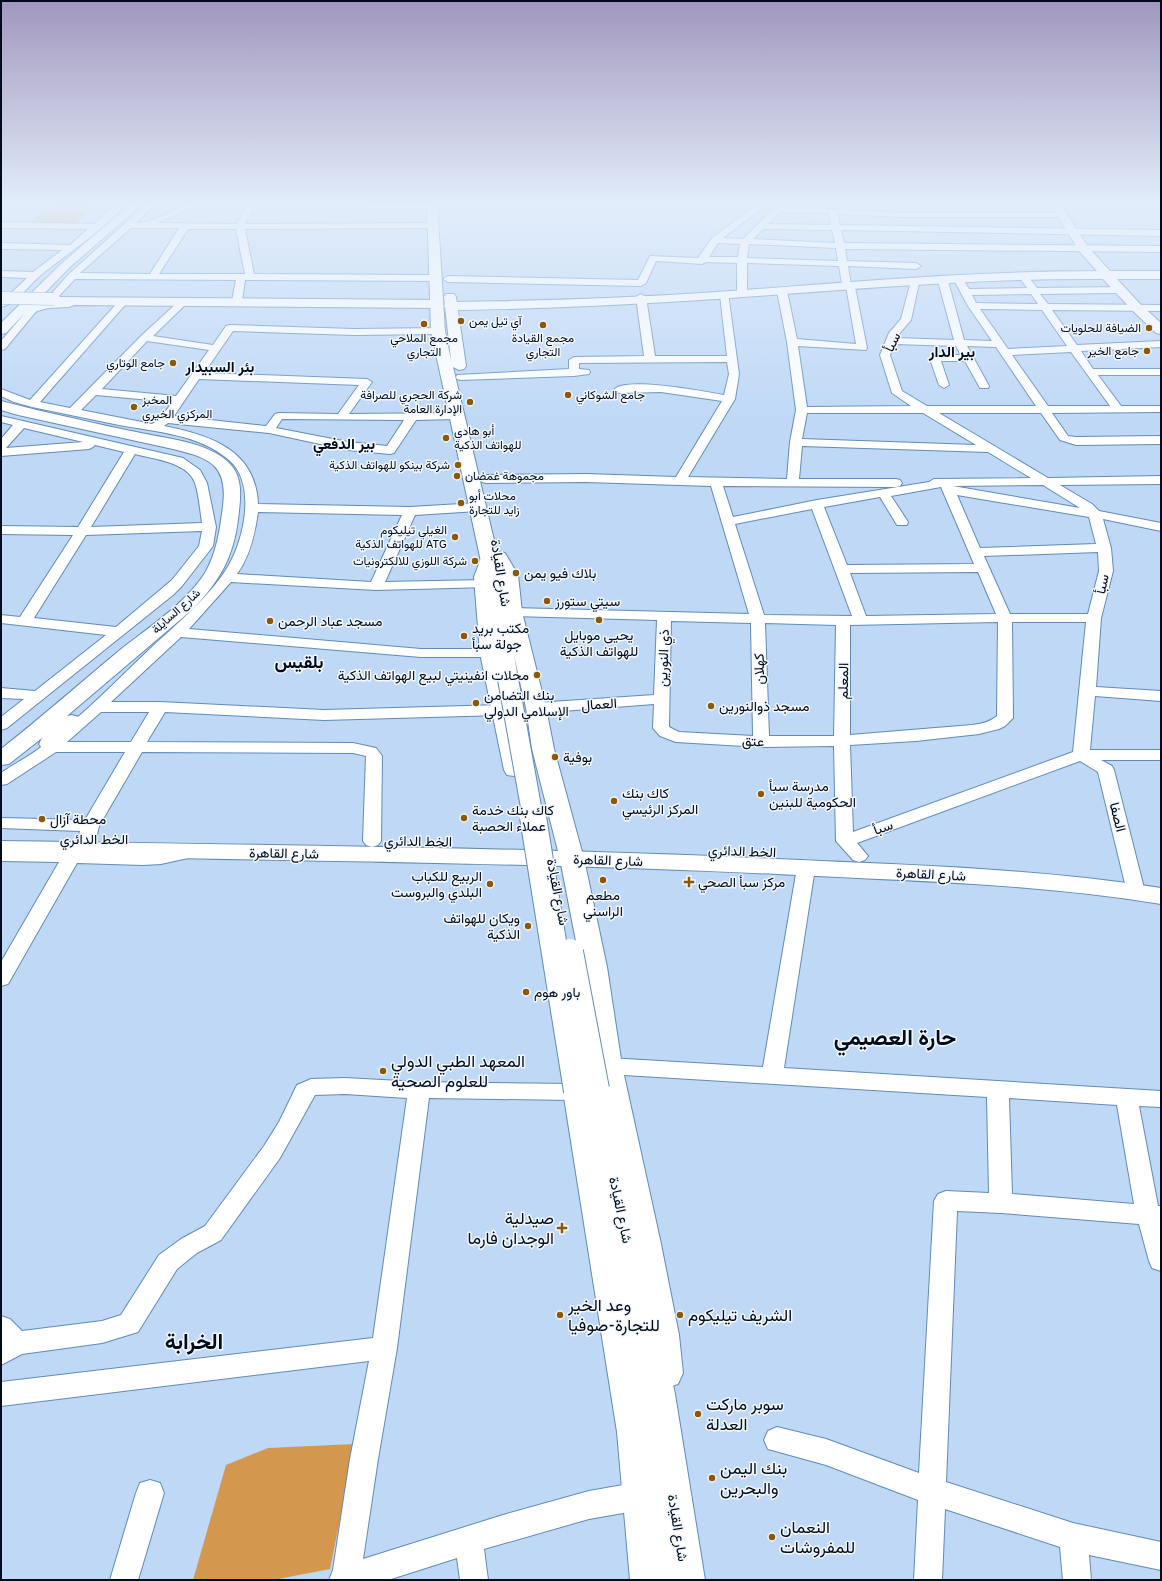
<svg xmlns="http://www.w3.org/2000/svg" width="1162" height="1581" viewBox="0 0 1162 1581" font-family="Overpass,Vazirmatn,sans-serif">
<rect width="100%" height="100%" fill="#bed8f6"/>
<g fill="#d3984d">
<polygon points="54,202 97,202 76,223 30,223"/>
<polygon points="355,1444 330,1569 273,1580 193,1580 226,1465 268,1448"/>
</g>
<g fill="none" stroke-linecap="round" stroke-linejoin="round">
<defs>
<g id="street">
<path d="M119,202H128C104,230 69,252 41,275C29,285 17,303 1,307V300L10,294L27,278L1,277V271L33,272L62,250L1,249V243L70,245L88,229L1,228V222L94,224Z"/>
<path d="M149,202H158L136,223C159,223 180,202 206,202L157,223L237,224L248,202H256L245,224L436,223L437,225L436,227L433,228L245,229L254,274L435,275L440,278L435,281L245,280L242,301L237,304L232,301L236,280L75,279L58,297H52L50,295L52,293L69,274ZM131,228H179L150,274L80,273ZM188,229H236L245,274H159Z"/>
<polygon points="360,202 368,202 374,206 432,204 436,206 432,208 374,210 361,207"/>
<path d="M760,202H770L723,238L743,239L775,207H778L903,213H1062L1066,215L1062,217H903L838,214L840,225L1161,230V236L841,230L844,243L1161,246V252L845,249L847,261L916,263L921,266L916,269L848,266L851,285L855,287L867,348L866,350L798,346L807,407L911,406L892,393L880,355L889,333L901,319L911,281H917L919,283L911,320L899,334L897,338L954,340L938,281L943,278L948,281L964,340L992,341L968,306L954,280L959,277L962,278L969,289L1027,288L1019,277L1024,274L1027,275L1037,288L1119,287L1124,290L1119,293L1040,294L1048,304L1161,305V311L1052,310L1077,345L1161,341V347L1081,351L1093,369H1161V375H1098L1121,406H1161V412L1052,413L1068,436L1076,437L1161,436V444L1076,445L1060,440L1041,413H939L1048,478L1161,476V484L1060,485L1092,504L1099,511L1161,523V531L1103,519L1111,548L1113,571L1101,618L1096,687L1161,691V701L1095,696L1090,750H1161V760H1101L1112,766L1114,770L1145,892L1143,896L1136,898L1129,896L1127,892L1098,772L1080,761L857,843L868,856L865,860L859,862L853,860L836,841L834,746L761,747L676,742L660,736L653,728L654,704L536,713L530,711L528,708L530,705L536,703L654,695L657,620L513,616L508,615L506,612L508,609L513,608L749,614L711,486L586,482L486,483L482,482L480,479L482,476L486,475L586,474L676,477L722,401L661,392L619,393L614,390C624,376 706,392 724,395L729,374L727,362L579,363V369L589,370L590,372L589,374L574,376L461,380L457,379L456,377L457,375L569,369V360L574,357L644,356L636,297L641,294L646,297L655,356H727L720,295L722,293H728L739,374L735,399L688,477L787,479L790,442L796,410L787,342L777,291L782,288L787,291L797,339L856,344L846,286L842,284L839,266L747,263V291L742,294L737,291V263L706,262L702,264L656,261L646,283L641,286L448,282L443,279L448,276L638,280L650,256L698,258L712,238ZM780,212L829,213L831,225L768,224ZM763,229L832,230L835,243L753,239ZM718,243L740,244L738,257H709ZM749,244L836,248L838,261L747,258ZM1031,294L1038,304L976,303L972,295ZM980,309L1042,310L1067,346L1008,349ZM895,344L956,346L961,355H937L930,359L939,385L944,388L949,385L941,361H965L980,388H988L989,386L967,346L996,347L1036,406H927L902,391L890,355ZM1071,352L1110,406H1048L1012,355ZM807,413H923L976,445L802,439ZM802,446L988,452L1031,478L934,479L929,482L817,500L733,517L723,486L896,487L900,486L902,483L900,480L896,479H799ZM1043,485L1080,508L953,486ZM941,487L974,564L847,565L824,507L880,497L897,525H907L908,522L891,496ZM957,495L1089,517L1096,544L980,548ZM812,509L852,616L764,615L735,524ZM1098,552L1099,571L1088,614H1010L984,556ZM978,572L996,614L866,616L850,573ZM671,621L751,623L753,736L679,732L669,727ZM998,622L997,716C990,722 981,724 972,725L850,735V625ZM1012,622H1086L1073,752L853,832L850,745L916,741L979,734L999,729L1005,726L1013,718ZM765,623L836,625L834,736H769Z"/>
<polygon points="1073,202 1161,203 1161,207 1077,204"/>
<path d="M122,300L125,301L127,303L125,305L40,402L70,408L141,336L178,302H184L186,304L184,306L153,336L213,345L226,326L230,325L354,329L438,328L443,331L438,334L354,335L233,331L204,373L367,379L372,382L349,414L456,413L460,414L462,416L460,418L456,419L416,420L394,453L390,454L348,450L269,433L168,423L164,426C210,435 256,450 258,504L410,507L478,503L482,504L484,507L482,510L478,511L415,515L385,582L484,580L489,581L491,584L489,587L376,590L231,582L189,629L421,649H490L495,650L497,653L495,656L490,657H421L181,637L111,702H160L324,710L501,705L507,707L509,710L507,713L501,715L324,720L165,712L147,742L353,743L376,748L382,756L381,841L378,845L372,847L366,845L363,841L366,756L353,753L142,752L99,826L96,839L93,843L87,845L81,843L78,839L80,831L1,828V818L85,820L125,752H56L7,784L1,785V773C14,764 28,757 41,747C81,718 117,680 153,646C177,624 210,596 227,568C244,541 257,484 229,460C199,434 156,432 119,425C90,419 61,413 32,407L14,402L1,396V389L30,400L119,301ZM147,341L209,350L176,396L102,389ZM199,379L359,385L338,414L279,413L275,414L266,426L174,416ZM96,395L172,402L162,417L152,424L81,410ZM282,419L404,420L387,446L348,442L276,428ZM258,512L402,515L371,582L237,574C250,556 255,534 258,512ZM101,712H149L131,742H67Z"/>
<polygon points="35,304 40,307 38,309 5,349 1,350 1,341 32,305"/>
<path d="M1,416L183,458L200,470L207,483L216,527L213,546L182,586L173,595L7,728L1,730V717L24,699L1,698V688L35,691L106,635L1,623V615L20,617L73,535L1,534V526L78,527L124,452L95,445L93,447L89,449L1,456V439L13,425L1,422ZM24,428L83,442L6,448ZM135,454C153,459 188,462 195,483C199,495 200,510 202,523L91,527ZM202,531L199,546L172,580L116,627L34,618L86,535Z"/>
<polygon points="182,848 188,850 191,854 188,858 161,864 143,865 77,863 8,984 1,986 1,962 59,862 1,861 1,849 143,853 161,852"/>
<path d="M806,862L812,864L815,868L784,1068L1161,1091V1107L1139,1106L1158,1206H1161V1271L1152,1268L1149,1261L1139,1224L1001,1213L957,1211L946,1482L1073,1523L1161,1542V1570L1089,1555L1091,1580H1063L1060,1547L945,1509L942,1580H914L918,1500L826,1465L768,1449L764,1440L768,1431L777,1427L826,1439L919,1473L934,1201L938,1194L946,1191L989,1193L987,1097L608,1074L601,1072L597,1066L601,1060L608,1058L763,1067L797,868L800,864ZM1009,1098L1117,1105L1134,1204L1012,1194Z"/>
<polygon points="345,1078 419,1082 571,1084 579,1086 582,1092 579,1098 571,1100 429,1098 397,1348 378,1459 363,1559 503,1515 589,1491 640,1482 650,1486 654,1496 650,1506 640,1510 589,1519 484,1549 488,1580 460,1580 457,1558 388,1580 329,1580 333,1570 350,1459 369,1361 1,1406 1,1382 373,1338 407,1098 345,1094 315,1095 280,1158 221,1240 197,1253 177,1269 138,1332 102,1343 22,1354 1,1365 1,1316 10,1319 22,1331 102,1321 121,1315 159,1255 181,1239 205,1226 264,1146 279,1122 297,1085 311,1079"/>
<polygon points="150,1480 160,1483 164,1493 138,1580 110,1580 136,1493 140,1483"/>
</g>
<g id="secondary">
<polygon points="133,202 145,202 70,267 34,304 53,297 437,300 441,301 443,304 441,307 437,308 74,305 69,307 48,308 23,315 6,333 1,334 1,323 62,263"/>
<path d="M1049,202H1059L1088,247L1110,271H1161V279H1117L1141,305L1161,323V334L1156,333L1133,311L1103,279C974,278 845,290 716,299C627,305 539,309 450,310L446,309L444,306L446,303L450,302C539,301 628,298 717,292C843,283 970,271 1097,271L1079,251Z"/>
<path d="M1,401C25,407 48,413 72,418C97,424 121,429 146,434C172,439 213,444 231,465C244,480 240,501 238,520C233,558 220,580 194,608L67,716L72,715L79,717L82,721L62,741V747L58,751L51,753L44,751L39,744L42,738L9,764L1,765V749C42,717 80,683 120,650C148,628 186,603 205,573C217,552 220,529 223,506C228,465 210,458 173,449L18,415L1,410Z"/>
<polygon points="489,552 505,553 518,575 522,612 546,708 554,749 584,859 607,967 622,1066 661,1244 679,1335 683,1373 678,1384 666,1388 654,1384 649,1373 647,1335 631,1244 594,1066 581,967 560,859 532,749 526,708 504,612 500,575 495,566 492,577 500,653 526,770 523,775 515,776 507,775 504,770 480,653 474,577 483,553"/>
</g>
<g id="primary">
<polygon points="427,202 437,202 445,331 451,360 444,297 446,294 454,294 456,297 466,366 464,369 459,370 453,367 498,557 518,679 515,683 508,685 501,683 498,679 480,557 431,331"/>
<path d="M1,841C260,845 519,847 777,859C905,865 1034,868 1161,888V904C1034,883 905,881 777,874C519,862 260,860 1,855Z"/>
<polygon points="596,1078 606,1082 610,1089 675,1394 705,1580 630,1580 617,1432 563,1091 567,1083 577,1080 585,1083"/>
</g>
</defs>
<use href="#street" stroke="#618bb9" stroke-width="2"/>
<use href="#secondary" stroke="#618bb9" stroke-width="2"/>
<use href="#primary" stroke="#618bb9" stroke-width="2"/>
<use href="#street" fill="#fff" fill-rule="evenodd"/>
<use href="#secondary" fill="#fff" fill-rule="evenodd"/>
<use href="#primary" fill="#fff" fill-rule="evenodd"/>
<defs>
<polyline id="secondary-bridge" points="1,298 54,299"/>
<polyline id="primary-bridge-far1" points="508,679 533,818"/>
<g id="primary-bridge">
<polyline points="533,817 577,1091"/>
<polyline points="570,952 596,1089"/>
</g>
</defs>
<use href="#secondary-bridge" stroke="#618bb9" stroke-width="13" stroke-linecap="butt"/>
<use href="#primary-bridge-far1" stroke="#618bb9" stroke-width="22" stroke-linecap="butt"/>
<use href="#primary-bridge" stroke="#618bb9" stroke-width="28" stroke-linecap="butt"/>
<use href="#secondary-bridge" stroke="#fff" stroke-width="12"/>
<use href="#primary-bridge-far1" stroke="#fff" stroke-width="20"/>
<use href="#primary-bridge" stroke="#fff" stroke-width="26"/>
</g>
<linearGradient id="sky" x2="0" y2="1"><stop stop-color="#a197bd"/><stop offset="0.48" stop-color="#e2edfb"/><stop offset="1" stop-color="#e2edfb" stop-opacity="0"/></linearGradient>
<rect width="1162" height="424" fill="url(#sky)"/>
<g fill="#8b5903" stroke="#f2f7fc" stroke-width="1.5">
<circle cx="461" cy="321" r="4"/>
<circle cx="424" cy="324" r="4"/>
<circle cx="543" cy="325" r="4"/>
<circle cx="1149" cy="328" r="4"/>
<circle cx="1147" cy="351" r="4"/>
<circle cx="173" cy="363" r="4"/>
<circle cx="568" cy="395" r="4"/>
<circle cx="470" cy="402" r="4"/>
<circle cx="134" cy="407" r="4"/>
<circle cx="446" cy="438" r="4"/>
<circle cx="458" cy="465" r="4"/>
<circle cx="457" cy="476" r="4"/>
<circle cx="461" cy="503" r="4"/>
<circle cx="455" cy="537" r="4"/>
<circle cx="475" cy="561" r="4"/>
<circle cx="516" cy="573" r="4"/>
<circle cx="547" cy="601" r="4"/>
<circle cx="599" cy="620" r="4"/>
<circle cx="270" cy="621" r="4"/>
<circle cx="464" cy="636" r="4"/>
<circle cx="537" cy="675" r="4"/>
<circle cx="476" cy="703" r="4"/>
<circle cx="711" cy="706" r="4"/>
<circle cx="555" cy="757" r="4"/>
<circle cx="761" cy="794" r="4"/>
<circle cx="614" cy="801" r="4"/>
<circle cx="464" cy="818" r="4"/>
<circle cx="42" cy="819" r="4"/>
<circle cx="603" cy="880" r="4"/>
<path d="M687 876h4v4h4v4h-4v4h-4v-4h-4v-4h4z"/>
<circle cx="490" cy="884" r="4"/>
<circle cx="528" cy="926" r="4"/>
<circle cx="526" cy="992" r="4"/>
<circle cx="383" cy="1071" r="4"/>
<path d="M560 1222h4v4h4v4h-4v4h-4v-4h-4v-4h4z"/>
<circle cx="560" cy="1315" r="4"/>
<circle cx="680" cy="1315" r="4"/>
<circle cx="698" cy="1414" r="4"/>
<circle cx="712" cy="1478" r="4"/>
<circle cx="772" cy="1537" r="4"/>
</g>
<g text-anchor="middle" stroke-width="3" stroke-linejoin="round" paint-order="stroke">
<g font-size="12" fill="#000b1c" stroke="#f2f7fc" text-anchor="end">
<text x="469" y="325" text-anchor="start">آي تيل يمن</text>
<text x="1141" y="332">الضيافة للحلويات</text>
<text x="424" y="342" text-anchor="middle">مجمع الملاحي<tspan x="424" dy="14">التجاري</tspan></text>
<text x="543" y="342" text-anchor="middle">مجمع القيادة<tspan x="543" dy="14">التجاري</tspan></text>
<text x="1139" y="355">جامع الخير</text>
<text x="165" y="367">جامع الوتاري</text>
<text x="462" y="399">شركة الحجري للصرافة<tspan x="462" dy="14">الإدارة العامة</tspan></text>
<text x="576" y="399" text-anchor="start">جامع الشوكاني</text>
<text x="142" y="404" text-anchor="start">المخبز<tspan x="142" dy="14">المركزي الخيري</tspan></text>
<text x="454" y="435" text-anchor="start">أبو هادي<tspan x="454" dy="14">للهواتف الذكية</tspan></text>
<text x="450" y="469">شركة بينكو للهواتف الذكية</text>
<text x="465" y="480" text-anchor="start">مجموهة غمضان</text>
<text x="469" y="500" text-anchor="start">محلات أبو<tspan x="469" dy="14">زايد للتجارة</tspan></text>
<text x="447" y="534">الغيلي تيليكوم<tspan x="447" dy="14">للهواتف الذكية ATG</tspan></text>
<text x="467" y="565">شركة اللوزي للالكترونيات</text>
</g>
<g font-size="12" fill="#000b1c" stroke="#f2f7fc">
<text transform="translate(176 611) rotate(-42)" y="4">شارع السايلة</text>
</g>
<g font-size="14" fill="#000b1c" stroke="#f2f7fc">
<text transform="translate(892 342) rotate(-64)" y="5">سبأ</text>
<text transform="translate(501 573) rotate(81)" y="5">شارع القيادة</text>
<text transform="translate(1102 584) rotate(-77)" y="5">سبأ</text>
<text transform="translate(663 658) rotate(-88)" y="5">ذي النورين</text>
<text transform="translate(759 669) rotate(-91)" y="5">كهلان</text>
<text transform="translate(843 681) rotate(-89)" y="5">المعلم</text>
<text transform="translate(599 704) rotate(-4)" y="5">العمال</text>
<text transform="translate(753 741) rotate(2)" y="5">عتق</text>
<text transform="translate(1118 817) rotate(76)" y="5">الصفا</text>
<text transform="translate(883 827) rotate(-20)" y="5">سبأ</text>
<text x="94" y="844">الخط الدائري</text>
<text transform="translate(418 841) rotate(1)" y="5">الخط الدائري</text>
<text transform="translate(742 851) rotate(2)" y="5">الخط الدائري</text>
<text transform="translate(284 853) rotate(1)" y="5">شارع القاهرة</text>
<text transform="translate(608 860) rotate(2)" y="5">شارع القاهرة</text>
<text transform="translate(931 874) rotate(3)" y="5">شارع القاهرة</text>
<text transform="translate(558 892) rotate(79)" y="5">شارع القيادة</text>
<text transform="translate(621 1210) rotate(78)" y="5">شارع القيادة</text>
<text transform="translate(678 1528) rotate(81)" y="5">شارع القيادة</text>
</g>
<g font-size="14" fill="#000b1c" stroke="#f2f7fc" text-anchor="start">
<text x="524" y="578">بلاك فيو يمن</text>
<text x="555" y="606">سيتي ستورز</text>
<text x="278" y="626">مسجد عباد الرحمن</text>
<text x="472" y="633">مكتب بريد<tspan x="472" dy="16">جولة سبأ</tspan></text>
<text x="599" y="640" text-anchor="middle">يحيى موبايل<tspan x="599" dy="16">للهواتف الذكية</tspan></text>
<text x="529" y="680" text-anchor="end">محلات انفينيتي لبيع الهواتف الذكية</text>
<text x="484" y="700">بنك التضامن<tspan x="484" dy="16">الإسلامي الدولي</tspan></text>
<text x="719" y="711">مسجد ذوالنورين</text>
<text x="563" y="762">بوفية</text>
<text x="769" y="791">مدرسة سبأ<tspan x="769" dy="16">الحكومية للبنين</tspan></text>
<text x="622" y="798">كاك بنك<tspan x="622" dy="16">المركز الرئيسي</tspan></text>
<text x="472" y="815">كاك بنك خدمة<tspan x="472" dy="16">عملاء الحصبة</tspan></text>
<text x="50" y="824">محطة آزال</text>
<text x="482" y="881" text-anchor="end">الربيع للكباب<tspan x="482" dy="16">البلدي والبروست</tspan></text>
<text x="698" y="887">مركز سبأ الصحي</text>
<text x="603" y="900" text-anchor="middle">مطعم<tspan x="603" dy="16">الراسني</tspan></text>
<text x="520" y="923" text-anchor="end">ويكان للهواتف<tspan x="520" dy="16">الذكية</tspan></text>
<text x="534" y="997">باور هوم</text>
</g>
<g font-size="15" font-weight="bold" fill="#000b1c" stroke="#f2f7fc">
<text x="952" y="357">بير الدار</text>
<text x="220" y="372">بئر السبيدار</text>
<text x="344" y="449">بير الدفعي</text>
</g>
<g font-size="17" fill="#000b1c" stroke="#f2f7fc" text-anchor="start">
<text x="391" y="1067">المعهد الطبي الدولي<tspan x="391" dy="20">للعلوم الصحية</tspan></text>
<text x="554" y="1224" text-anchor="end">صيدلية<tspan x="554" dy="20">الوجدان فارما</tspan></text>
<text x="568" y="1311">وعد الخير<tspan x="568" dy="20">للتجارة-صوفيا</tspan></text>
<text x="688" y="1321">الشريف تيليكوم</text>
<text x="706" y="1410">سوبر ماركت<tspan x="706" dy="20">العدلة</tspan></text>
<text x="720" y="1474">بنك اليمن<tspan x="720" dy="20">والبحرين</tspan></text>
<text x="780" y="1533">النعمان<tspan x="780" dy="20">للمفروشات</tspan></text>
</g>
<g font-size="18" font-weight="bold" fill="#000b1c" stroke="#f2f7fc">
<text x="299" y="668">بلقيس</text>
</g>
<g font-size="22" font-weight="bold" fill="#000b1c" stroke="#f2f7fc">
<text x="895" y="1045">حارة العصيمي</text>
<text x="194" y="1349">الخرابة</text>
</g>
</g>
<rect width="1162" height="1581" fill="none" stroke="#000b1c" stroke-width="4"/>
</svg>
